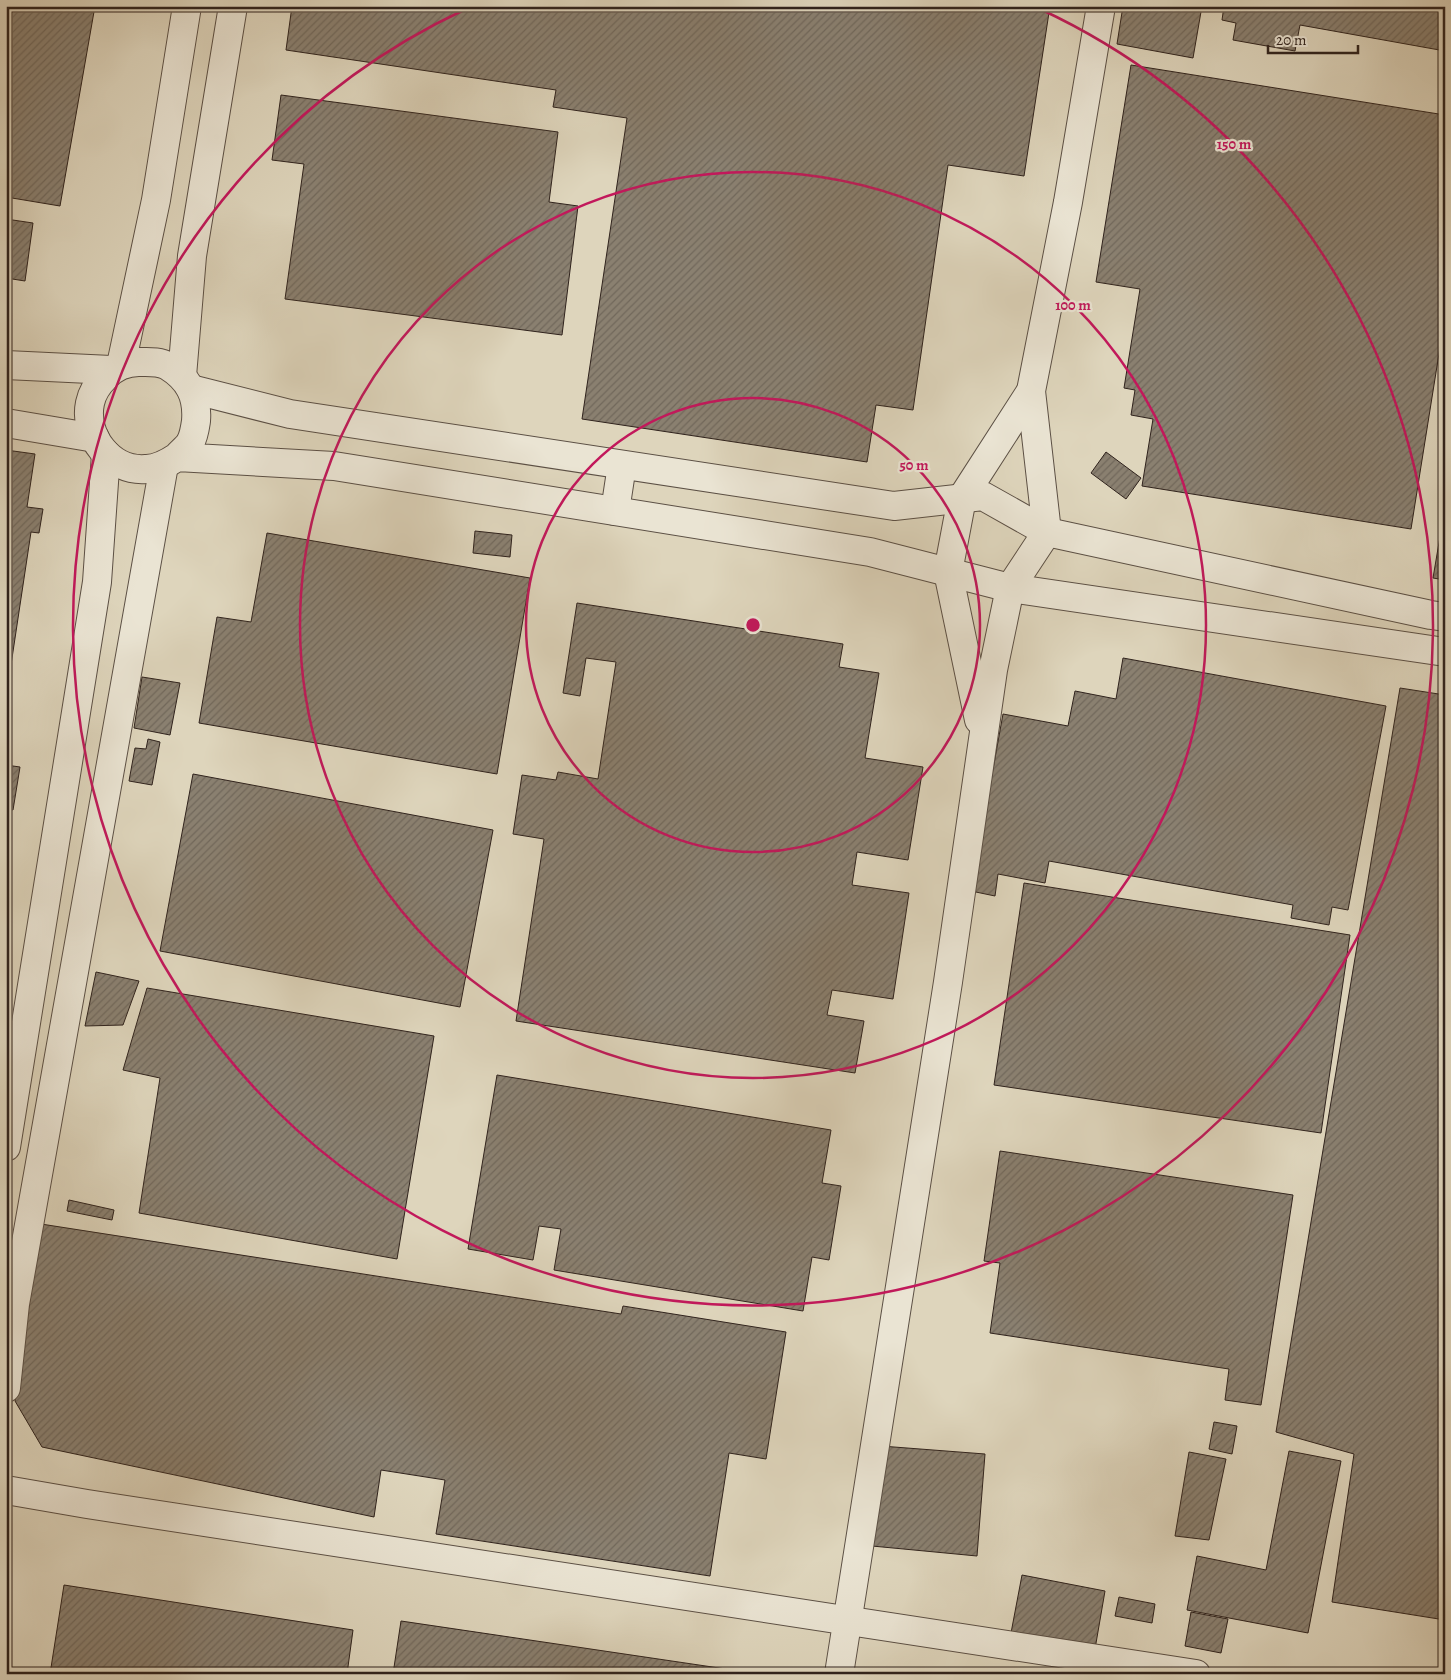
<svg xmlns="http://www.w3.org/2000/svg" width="1451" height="1680" viewBox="0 0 1451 1680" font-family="Alegreya,serif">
<defs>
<pattern id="building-hatch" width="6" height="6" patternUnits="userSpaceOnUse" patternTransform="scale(1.25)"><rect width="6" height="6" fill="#8a8070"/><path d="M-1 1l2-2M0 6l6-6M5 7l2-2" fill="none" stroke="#71685b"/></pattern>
</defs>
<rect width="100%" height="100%" fill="#ded5bc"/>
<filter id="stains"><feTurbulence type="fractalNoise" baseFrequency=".004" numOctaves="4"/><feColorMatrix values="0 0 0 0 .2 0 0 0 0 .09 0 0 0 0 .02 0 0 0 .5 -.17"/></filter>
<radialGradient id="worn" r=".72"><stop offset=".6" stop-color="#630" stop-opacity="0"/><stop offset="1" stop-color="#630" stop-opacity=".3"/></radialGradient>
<g fill="url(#building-hatch)" stroke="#30231d">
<polygon points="6,6 95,6 60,206 6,197"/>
<polygon points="292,6 1050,6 1024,176 948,165 913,410 876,405 867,462 582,419 627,118 553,107 556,90 286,50"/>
<polygon points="1123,6 1202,6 1193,58 1117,44"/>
<polygon points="1224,6 1445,6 1445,51 1300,25 1295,51 1233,40 1236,23 1222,20"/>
<polygon points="1131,65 1445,115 1445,316 1411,529 1142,486 1153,419 1131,415 1135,390 1124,388 1140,289 1096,282"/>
<polygon points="281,95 558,132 549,202 578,206 562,335 285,299 304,164 272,160"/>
<polygon points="6,219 33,223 25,281 6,278"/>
<polygon points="6,450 35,454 27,507 43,509 39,533 31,532 6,698"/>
<polygon points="1106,452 1141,478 1126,499 1091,473"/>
<polygon points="1445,507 1445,580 1433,578"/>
<polygon points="475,531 512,535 510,557 473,553"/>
<polygon points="267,533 530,578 497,774 199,723 217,617 251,622"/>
<polygon points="577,603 843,644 839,667 879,673 865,758 923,767 908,860 857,852 852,885 909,893 893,999 832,990 827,1015 864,1021 855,1073 516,1021 544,839 513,834 522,775 556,780 558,772 598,779 616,662 586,658 580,696 563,693"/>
<polygon points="1123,658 1386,706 1348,910 1332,907 1329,925 1291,918 1293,905 1049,861 1045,883 998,874 995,896 971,891 1003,714 1068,726 1075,691 1116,699"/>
<polygon points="142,677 180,683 170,735 134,728"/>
<polygon points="1400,688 1445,695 1445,1620 1332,1602 1354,1454 1276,1432"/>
<polygon points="148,739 160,742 152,785 129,781 135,748 146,749"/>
<polygon points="6,765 20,767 13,810 6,809"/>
<polygon points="193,774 493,830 460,1007 160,951"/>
<polygon points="1024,883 1350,935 1321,1133 994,1085"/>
<polygon points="96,972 139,981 123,1025 85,1026"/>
<polygon points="147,988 434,1036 397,1259 139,1213 160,1078 123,1070"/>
<polygon points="497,1075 831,1130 822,1183 841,1186 829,1260 812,1257 803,1311 554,1270 561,1229 539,1226 533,1260 468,1249"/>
<polygon points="1000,1151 1293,1195 1261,1405 1225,1400 1229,1369 990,1333 1000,1263 984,1261"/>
<polygon points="69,1200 114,1210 112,1220 67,1211"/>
<polygon points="41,1224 621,1314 623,1306 786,1332 766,1459 729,1453 710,1576 436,1534 445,1480 381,1470 374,1517 42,1447 15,1401"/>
<polygon points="1214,1422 1237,1426 1232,1454 1209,1449"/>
<polygon points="881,1446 985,1454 977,1556 872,1546"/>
<polygon points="1289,1451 1341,1461 1308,1633 1187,1610 1197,1556 1266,1570"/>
<polygon points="1189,1452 1226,1459 1209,1540 1175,1536"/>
<polygon points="1022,1575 1105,1591 1095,1649 1011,1633"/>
<polygon points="64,1585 353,1630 347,1674 50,1674"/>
<polygon points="1119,1597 1155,1604 1152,1623 1115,1616"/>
<polygon points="1191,1612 1228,1619 1221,1653 1185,1646"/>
<polygon points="401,1621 753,1673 753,1674 393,1674"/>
</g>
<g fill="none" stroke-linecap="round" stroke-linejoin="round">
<defs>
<g id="minor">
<polyline points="6,365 111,370"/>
<polyline points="121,365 156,200 187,6"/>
<polyline points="182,376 192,256 233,6"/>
<polyline points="191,389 290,414 894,506 983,496 1047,532 1431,615 1445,617"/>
<polyline points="6,423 95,438"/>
<path d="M177,457C181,452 187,448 190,443C194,436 195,428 196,421C198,396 189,379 168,366C159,361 149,362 139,362C125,362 114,367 105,377C98,384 92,393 90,403C83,436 111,472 146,469C157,469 168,463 177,457L334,466L870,552L1010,588L1445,652"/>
<polyline points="615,511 622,465"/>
<polyline points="979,720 948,572 962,498 1031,391"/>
<polyline points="6,1147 97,582 106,454"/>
<polyline points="6,1388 15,1304 164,465"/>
<polyline points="6,1490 87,1504 1196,1674"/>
<polyline points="839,1674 948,982 993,670 1010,588 1047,532 1031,391 1068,202 1101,6"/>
</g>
</defs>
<use href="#minor" stroke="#5c5045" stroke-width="30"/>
<use href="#minor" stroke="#eae4d3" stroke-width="28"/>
</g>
<g fill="none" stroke="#c2185b" stroke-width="2.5">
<circle cx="753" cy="625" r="227"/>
<circle cx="753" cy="625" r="453"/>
<path d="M1040 9A680 680 0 1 1 466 9"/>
</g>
<circle cx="753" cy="625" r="8" fill="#c2185b" stroke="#eae4d3" stroke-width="2.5"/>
<g font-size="15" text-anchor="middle" font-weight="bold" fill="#c2185b" stroke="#eae4d3" stroke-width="4.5" stroke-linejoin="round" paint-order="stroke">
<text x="1234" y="149">150 m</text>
<text x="1073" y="310">100 m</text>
<text x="914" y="470">50 m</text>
</g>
<rect width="1451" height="1680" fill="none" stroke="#ded5bc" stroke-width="25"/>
<rect x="8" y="8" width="1436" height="1665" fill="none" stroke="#30231d" stroke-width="2.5"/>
<rect x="12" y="12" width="1426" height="1655" fill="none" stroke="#30231d"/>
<path d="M1268 45v8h90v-8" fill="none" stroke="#30231d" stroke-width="2.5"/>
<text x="1276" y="45" font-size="15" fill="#30231d" stroke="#eae4d3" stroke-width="4" paint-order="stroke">20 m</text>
<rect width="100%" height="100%" filter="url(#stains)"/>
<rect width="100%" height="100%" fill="url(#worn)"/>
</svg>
